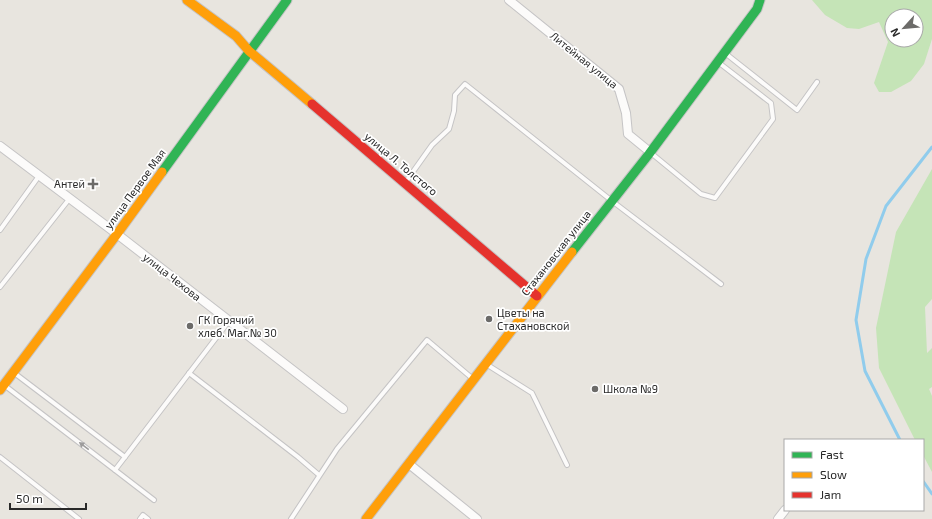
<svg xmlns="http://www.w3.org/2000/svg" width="932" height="519" viewBox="0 0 932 519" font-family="'Exo 2',sans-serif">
<rect width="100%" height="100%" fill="#e8e5df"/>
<g fill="#c5e4b7" fill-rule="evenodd">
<path d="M812,0H932V39L924,64L911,81L891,92H879L874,83L888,42L879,22L859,29L847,28L825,15ZM892,16H916V40H892Z"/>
<polygon points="932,169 932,299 925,307 927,353 932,348 932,387 929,389 932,396 932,472 923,455 923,440 915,440 879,368 876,328 896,232"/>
</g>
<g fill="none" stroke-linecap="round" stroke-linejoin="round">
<g stroke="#90ccec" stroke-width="3">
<polyline points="900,440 865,371 856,320 866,259 886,206 932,147"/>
<polyline points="923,481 932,494"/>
</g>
<defs>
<g id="lane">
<polyline points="725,53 797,110 817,82"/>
<polyline points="651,153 701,194 715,198 773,119 771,103 718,62"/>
<polyline points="405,183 432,145 449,129 454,111 455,95 465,84 612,201 721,284"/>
<polyline points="0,230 39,176"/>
<polyline points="0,287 70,198"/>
<polyline points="486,364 532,393 567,465"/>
<polyline points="13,372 125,457 115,470 154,500"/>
<polyline points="189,373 298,457 319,475"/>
<polyline points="4,385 115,470"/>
<polyline points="0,457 79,519"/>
<polyline points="125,457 229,321"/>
<polyline points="140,519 143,515 148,519"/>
<polyline points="291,519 337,449 427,340 473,379"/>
</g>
<g id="street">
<polyline points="509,0 619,89 626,113 628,134 650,152"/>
<polyline points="0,146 117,234 343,409"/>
<polyline points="409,464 477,519"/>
<polyline points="778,519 785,510"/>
</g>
<g id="fast">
<polyline points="162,172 287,0"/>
<polyline points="572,252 649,154 757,9 760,0"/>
</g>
<g id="slow">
<polyline points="187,0 236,36 249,51 312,104"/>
<polyline points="0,390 117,234 162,172"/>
<polyline points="366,519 572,252"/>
</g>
<polyline id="jam" points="312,104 537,296"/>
</defs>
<use href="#lane" stroke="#c5c4c5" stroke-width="6"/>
<use href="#street" stroke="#c5c4c5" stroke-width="10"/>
<use href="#fast" stroke="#c5c4c5" stroke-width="11"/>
<use href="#slow" stroke="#c5c4c5" stroke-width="11"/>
<use href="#jam" stroke="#c5c4c5" stroke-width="11"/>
<use href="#lane" stroke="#fcfbfa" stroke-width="4"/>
<use href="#street" stroke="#fcfbfa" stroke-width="8"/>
<use href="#fast" stroke="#30b455" stroke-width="9"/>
<use href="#slow" stroke="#ff9f0a" stroke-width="9"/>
<use href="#jam" stroke="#e5322d" stroke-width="9"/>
</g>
<defs><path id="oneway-solid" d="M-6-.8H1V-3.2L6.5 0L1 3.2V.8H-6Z"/></defs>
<use fill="#9d9c9c" href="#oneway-solid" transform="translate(84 446) rotate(-143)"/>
<g fill="#6c6b69" stroke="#fff" stroke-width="1.5">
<path d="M91 178h4v4h4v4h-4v4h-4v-4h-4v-4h4z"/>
<circle cx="489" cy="319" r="4"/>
<circle cx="190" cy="326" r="4"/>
<circle cx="595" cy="389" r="4"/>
</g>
<g text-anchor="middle" stroke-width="3.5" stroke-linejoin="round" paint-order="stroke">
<g font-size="11" fill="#292929" stroke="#fff">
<text transform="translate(584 60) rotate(39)" y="4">Литейная улица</text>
<text transform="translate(401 164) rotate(40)" y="4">улица Л. Толстого</text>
<text transform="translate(135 189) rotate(-54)" y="4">улица Первое Мая</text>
<text transform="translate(556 253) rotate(-52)" y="4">Стахановская улица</text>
<text transform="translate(172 277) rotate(38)" y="4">улица Чехова</text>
</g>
<g font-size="11" fill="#292929" stroke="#fff" text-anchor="start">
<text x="85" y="188" text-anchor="end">Антей</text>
<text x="497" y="317">Цветы на<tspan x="497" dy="13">Стахановской</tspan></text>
<text x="198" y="324">ГК Горячий<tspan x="198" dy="13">хлеб. Маг.№ 30</tspan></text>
<text x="603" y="393">Школа №9</text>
</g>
</g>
<rect x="784" y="439" width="140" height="72" fill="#ffffff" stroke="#a9a9a9"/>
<rect x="792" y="452" width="20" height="6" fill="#30b455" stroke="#a9a9a9"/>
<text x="820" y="459" font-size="12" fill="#292929">Fast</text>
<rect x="792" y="472" width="20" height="6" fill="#ff9f0a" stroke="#a9a9a9"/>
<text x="820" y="479" font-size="12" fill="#292929">Slow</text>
<rect x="792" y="492" width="20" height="6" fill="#e5322d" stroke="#a9a9a9"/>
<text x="820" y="499" font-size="12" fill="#292929">Jam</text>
<g transform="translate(904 28) rotate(243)"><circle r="19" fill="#ffffff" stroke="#a9a9a9"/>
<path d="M0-3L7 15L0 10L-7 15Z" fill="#6c6b69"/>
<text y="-6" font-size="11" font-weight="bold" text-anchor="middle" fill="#292929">N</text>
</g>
<path d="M10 503v6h76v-6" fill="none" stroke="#292929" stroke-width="2"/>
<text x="16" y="503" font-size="12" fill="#292929" stroke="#ffffff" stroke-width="3" paint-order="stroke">50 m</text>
</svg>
